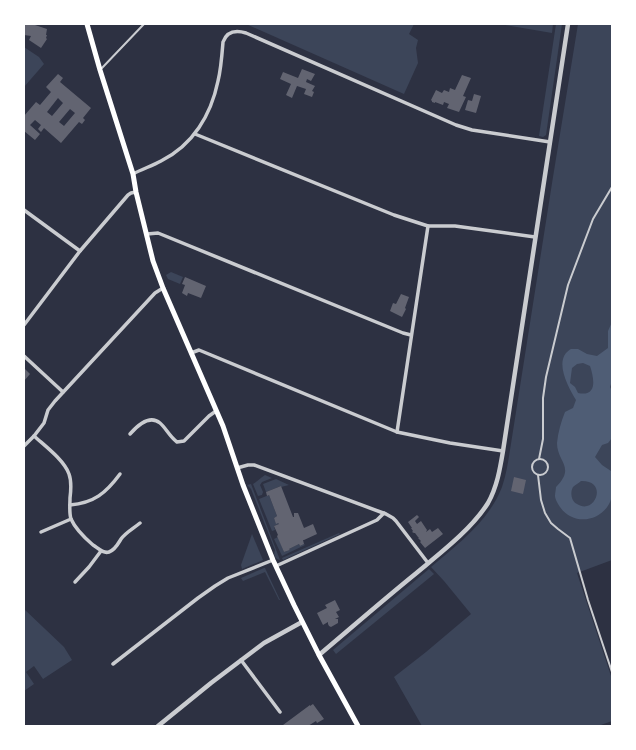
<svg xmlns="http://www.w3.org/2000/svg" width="636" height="750" viewBox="0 0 636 750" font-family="'Fira Sans',sans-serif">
<rect width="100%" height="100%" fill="#2d3142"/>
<g fill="#3c4559">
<polygon points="246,24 414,24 409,34 418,40 416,48 418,63 404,94"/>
<polygon points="503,24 553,24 552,33 505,25"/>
<polygon points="556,24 562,24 546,135 543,137 539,136"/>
<path d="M578,24H612V560L577,573L612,679V721L598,726H422L394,677L426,652L471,614L444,581L431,567C458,544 489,521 502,487C506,475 508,463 510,450L553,177Z"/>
<polygon points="24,47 39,57 44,64 24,87"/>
<polygon points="171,272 183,277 180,284 168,279 166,275"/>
<path d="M265,475L272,478L262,482L260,485L263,492L262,495L258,496L253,484C257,482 260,478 265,475Z"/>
<polygon points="276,479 289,485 281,487 281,486 266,492 263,484"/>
<path d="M251,484L280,560C275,559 273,555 275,550L251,489L247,485Z"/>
<polygon points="269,495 277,516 274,518 276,523 278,523 279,524 274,526 275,530 272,531 259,499"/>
<polygon points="339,533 340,534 283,560 282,558"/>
<polygon points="252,534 263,560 261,561 242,569 241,565"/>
<polygon points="278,537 284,552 290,550 289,549 299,544 300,546 304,544 305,545 282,556 274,539"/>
<polygon points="264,568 265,568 280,600 279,600 265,572 243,581 241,578"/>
<polygon points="429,569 434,574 336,654 333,650"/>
<polygon points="24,609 64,647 72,660 43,679 34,666 26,672 34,684 24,691"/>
</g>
<path fill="#4f5d75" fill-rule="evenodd" d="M612,322V348L611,349L612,357V381L610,387L612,391V438L608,443L602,445L595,457L602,465L611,471C612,479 614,494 610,502C601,522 573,526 560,507C558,504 555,499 555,496C555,493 556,489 556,487C576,467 557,462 557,443C558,432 561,422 565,412L573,408L576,400C569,389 556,365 566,353C568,351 569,350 571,349H578L587,354L597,356L608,348V331ZM583,363L590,366C594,378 598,397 578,393L575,387L570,383L572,368L577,364ZM581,481C609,480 595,516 577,504C571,501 570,492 573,487C575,485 579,483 581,481Z"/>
<g fill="#626471" fill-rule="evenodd">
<polygon points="24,24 32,24 47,29 46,35 47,35 46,38 47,39 41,48 29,40 31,36 24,35"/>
<polygon points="302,69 315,74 311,81 307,79 306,82 315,86 312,91 314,92 312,97 304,94 306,89 297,86 292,98 286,95 291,84 280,79 283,72 298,78"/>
<path d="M58,74L63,78L60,82L91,108L83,118L85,120L82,124L79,122L61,143L44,128L41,132L38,129L41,125L35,120L30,125L40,134L35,140L24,131V116L36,102L40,105L51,92L46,87ZM58,98L63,103L52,116L47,112ZM70,109L75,113L64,126L59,122Z"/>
<polygon points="462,75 471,78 463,96 466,97 459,112 447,108 449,104 444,102 443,105 435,102 435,103 432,102 432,101 431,100 436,90 442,93 444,90 449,92 450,88 455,90"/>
<polygon points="474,94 481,96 476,113 465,110 468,100 472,101"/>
<polygon points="185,277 206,286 201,298 188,293 187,296 182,293 185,285 182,284"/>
<polygon points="401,294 409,297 405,308 406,309 402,317 390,311 393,303 396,304"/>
<polygon points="24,368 30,374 24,381"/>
<polygon points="514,477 526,480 523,494 511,491"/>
<polygon points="281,486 293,517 294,517 294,513 298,513 304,528 313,524 317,534 304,540 303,540 304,544 300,546 299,544 289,549 290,550 284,552 277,536 278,535 274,526 279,524 278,523 276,524 274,518 277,516 269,495 267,496 266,492"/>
<polygon points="417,515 419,517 415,521 417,524 421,521 427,530 426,532 430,529 432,532 438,528 443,534 425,548 420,542 421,541 418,538 419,537 418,537 415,533 414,533 412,532 413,531 411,528 412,528 408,522"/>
<polygon points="335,600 340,610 336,612 339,617 335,619 338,619 338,623 331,627 329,626 328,624 328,622 323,625 317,613 327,608 325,605"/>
<polygon points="313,704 324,719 317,723 316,721 308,726 283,726 283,725 310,705 310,706"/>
</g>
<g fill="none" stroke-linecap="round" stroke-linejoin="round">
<g stroke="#caccd0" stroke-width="2">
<polyline points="101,69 144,24"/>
<circle cx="540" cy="467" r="8"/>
<polyline points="539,459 543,439 543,398 546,377 568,285 593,219 612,187"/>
<polyline points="538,475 541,500 545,513 551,523 558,529 570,538 588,600 612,672"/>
</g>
<g stroke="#caccd0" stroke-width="3.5">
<polyline points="195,134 394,215 428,226 455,226 535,237"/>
<path d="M133,174C142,169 152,166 161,161C193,145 211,115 218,81C221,69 222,55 223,42C227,31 236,30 246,33L456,125L472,130L550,142"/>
<polyline points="24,210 80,251"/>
<polyline points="147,234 158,233 403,333 411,335"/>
<polyline points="24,325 80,251 128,195 131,193 136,192"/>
<polyline points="191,353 199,350 397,432 450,443 503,451"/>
<polyline points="24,356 63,392"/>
<polyline points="397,432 428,226"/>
<path d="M130,434C137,426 149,414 160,423C166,428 169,436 177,442L184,441L209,416L216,411"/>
<path d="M34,436C45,446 64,460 69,474C72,482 71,490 70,498C70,505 69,513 71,519C75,528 86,539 93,545C98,548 103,554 109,552C115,550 118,544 121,539C125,533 134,528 140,523"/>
<polyline points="24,446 34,436 44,423 48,410 55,401 155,293 163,288"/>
<polyline points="237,468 248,465 254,465 386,514 393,518 396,521 428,563"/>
<path d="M70,505C94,503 106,493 120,474"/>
<polyline points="41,532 71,519"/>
<polyline points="276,566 377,520 384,513"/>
<polyline points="75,582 89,567 101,551"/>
<polyline points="241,660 280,712"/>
<polyline points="113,664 198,598 215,586 228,578 273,560"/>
</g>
<g stroke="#caccd0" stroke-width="4.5">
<path d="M319,655C351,628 382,601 414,575C439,554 471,530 488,503C497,487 500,469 503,451L568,24"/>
<polyline points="158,726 211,683 264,643 302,622"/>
</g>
<polyline stroke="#fff" stroke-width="5" points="87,24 100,70 133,174 136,192 153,261 163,288 223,426 243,485 273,560 294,605 319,655 358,726"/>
</g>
<rect width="636" height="750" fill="none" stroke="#ffffff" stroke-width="50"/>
</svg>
